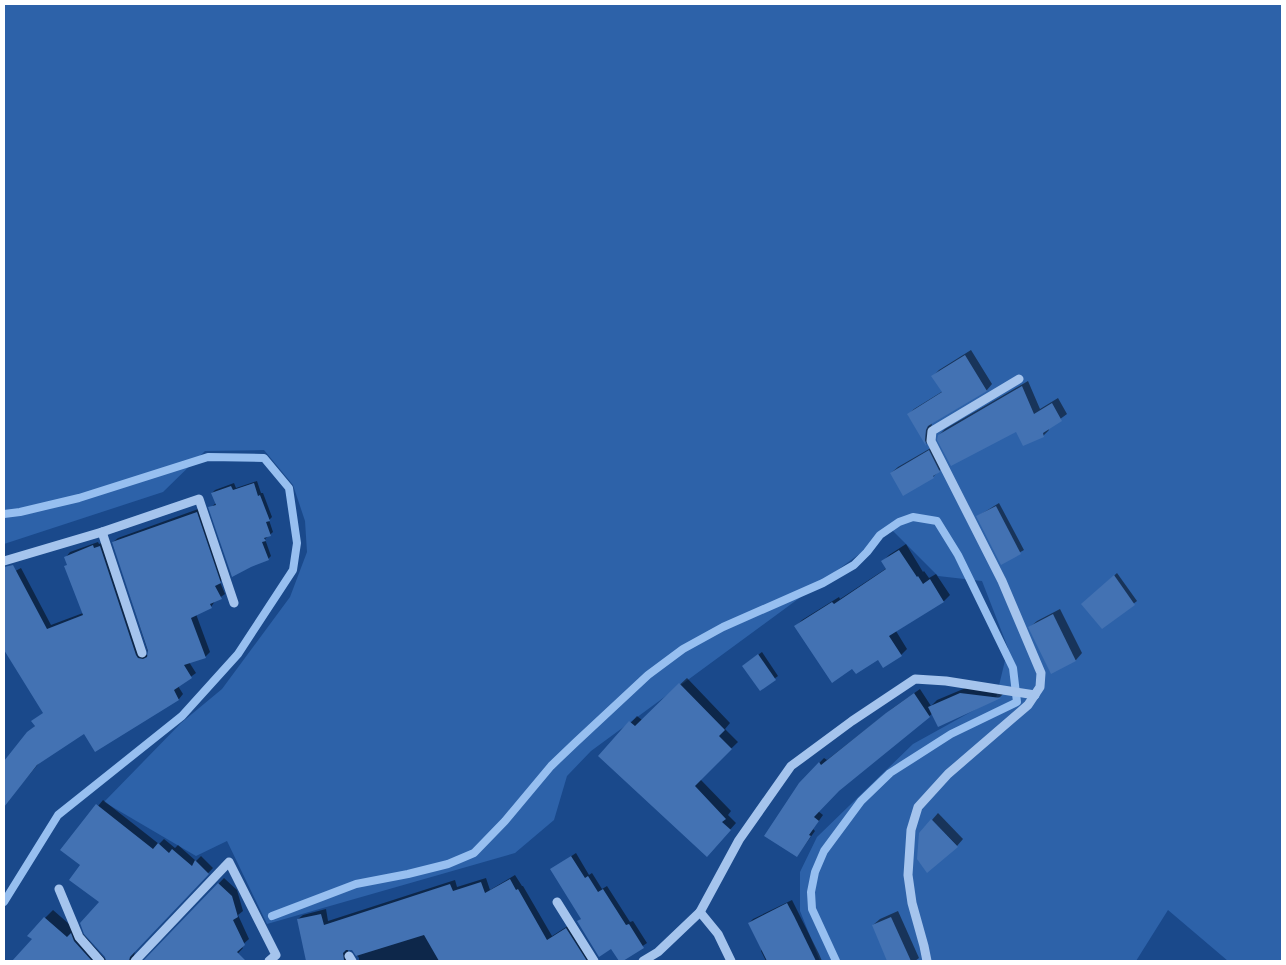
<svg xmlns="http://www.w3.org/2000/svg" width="1286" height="965" viewBox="0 0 1286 965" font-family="Barlow,sans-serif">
<rect width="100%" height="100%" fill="#1a498b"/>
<polygon fill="#2d62a9" points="4,4 1282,4 1282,961 1228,961 1168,910 1136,961 820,961 800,911 800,872 817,837 913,744 996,698 1008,648 982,581 938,576 892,530 591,751 567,776 554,820 515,853 267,924 227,841 196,856 104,802 181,723 222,689 290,597 307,552 305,521 293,485 264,450 205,451 163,492 4,544"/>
<g fill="#0007">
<polygon points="971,350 992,384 987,390 932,423 930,434 931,439 927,444 908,415 914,409 943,391 933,376 939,370"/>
<polygon points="1028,381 1040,409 1058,398 1067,414 1048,428 1049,430 1043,436 1017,430 939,435 945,429"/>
<polygon points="936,445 946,464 933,477 891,473 898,467"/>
<polygon points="257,481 261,493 263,493 272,517 269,520 273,532 265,539 271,556 268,559 210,508 216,503 212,493 215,490 234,483 236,488"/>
<polygon points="999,503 1024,550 1001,563 978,516"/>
<polygon points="201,508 224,577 220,582 225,594 215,601 211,607 196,614 210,652 205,657 189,662 196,673 178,686 183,694 179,699 96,750 84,732 39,763 4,805 4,763 28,733 36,725 44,712 4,645 4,577 21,568 51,625 83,613 66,557 70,552 98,542 99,544 104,542 145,655 149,655 113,542 118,538"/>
<polygon points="906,544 923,572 924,571 929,578 936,574 950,595 944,601 896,631 907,649 901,655 878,658 853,667 796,626 802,620 839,597 840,599 887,568 883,561 889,555"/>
<polygon points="1117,573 1137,601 1103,627 1083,604"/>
<polygon points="1060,609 1082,653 1076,660 1051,672 1030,627 1037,621"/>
<polygon points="762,652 778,676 760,689 747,663"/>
<polygon points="687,678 730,723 725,729 738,742 700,779 731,811 728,815 736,823 713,849 600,756 637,716 642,720"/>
<polygon points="968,687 1006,691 1000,697 939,725 933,713 839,789 818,811 823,815 813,829 815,831 797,856 800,783 824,758 827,760 893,708 920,689 931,706 937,700"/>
<polygon points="103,800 159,844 164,839 175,848 178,845 196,861 201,856 213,868 135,950 134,957 137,961 114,961 86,934 101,902 82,865 62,850"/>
<polygon points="938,813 963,839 957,846 932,820"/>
<polygon points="576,853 589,875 592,873 602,889 607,886 630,922 633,921 647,943 621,961 612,947 578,922 582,918 552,869"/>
<polygon points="515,875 522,886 523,886 552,936 571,924 592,958 588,961 359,961 359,958 352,949 348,949 348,954 353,961 308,961 298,919 303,915 326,909 328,921 455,880 457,887 486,878 490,890"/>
<polygon points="224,878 237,890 243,911 238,915 249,939 241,946 243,948 231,961 145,961"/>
<polygon points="792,900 819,954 822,961 766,961 761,951 762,949 749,923 753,919"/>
<polygon points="53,910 76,930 79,926 82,933 107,961 17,961 15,960 33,939 45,918"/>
<polygon points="898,911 919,958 915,961 889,961 873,925 880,919"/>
</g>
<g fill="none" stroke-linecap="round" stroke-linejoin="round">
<g stroke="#97bff0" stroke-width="8">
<polyline points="4,514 20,512 79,498 208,457 264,458 289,488 297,543 293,570 238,654 182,716 58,815 4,902"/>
<polyline points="272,916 356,884 408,874 448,864 474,853 505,821 551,766 575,743 648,675 683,649 723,627 823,583 854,565 867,552 880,535 899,522 913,517 937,521 958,555 1013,668 1017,702 951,734 890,773 861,801 824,851 815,872 811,892 812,909 836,961"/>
</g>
</g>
<g fill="#4372b3">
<polygon points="965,355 987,391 928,426 926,430 925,440 926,446 907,414 942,392 931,376"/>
<polygon points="1022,386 1034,414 1052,403 1062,421 1043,433 1044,437 1023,446 1016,432 951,466 937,440 938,435"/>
<polygon points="929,450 940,472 933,476 934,478 903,496 890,473"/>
<polygon points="254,483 258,496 260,495 270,521 266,522 271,536 264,538 266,541 262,542 269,560 251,567 232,577 208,507 216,505 211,493 231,486 233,490"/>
<polygon points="996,506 1021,554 1001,565 976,516"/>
<polygon points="197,512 221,583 215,586 222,599 210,604 212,608 191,618 206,658 184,665 192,678 174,690 179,700 95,752 84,734 37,765 4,807 4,761 27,732 35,726 31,721 43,713 4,650 4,567 13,565 47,629 83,615 64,566 67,565 64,557 93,545 94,548 100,546 136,655 138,658 143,659 147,657 148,651 112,542"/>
<polygon points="899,550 917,577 918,576 923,584 930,579 944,602 889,636 902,656 883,668 878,660 856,674 852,669 832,683 794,626 832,602 834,604 886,569 881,561"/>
<polygon points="1114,575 1135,605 1102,629 1081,604"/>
<polygon points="1053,614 1076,661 1051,674 1028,627"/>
<polygon points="758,654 776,680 760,691 742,666"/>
<polygon points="679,683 725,730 719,736 732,749 695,786 726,819 722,822 731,830 707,857 598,756 629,721 635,726"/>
<polygon points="914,693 930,717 839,791 814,817 819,821 809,835 811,836 797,857 764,836 799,783 819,762 821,765 886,713"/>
<polygon points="960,693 1001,698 938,727 928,707"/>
<polygon points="96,804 153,849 158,843 169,853 172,849 192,866 195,860 209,874 130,957 129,961 106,961 105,957 84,934 80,923 99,902 69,880 80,865 60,850"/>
<polygon points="931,819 958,847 927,873 917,859 919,833"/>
<polygon points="571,856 585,878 588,876 598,892 603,889 626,925 629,924 644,948 623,961 619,961 611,949 599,957 577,921 581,919 550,869"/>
<polygon points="510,879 516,890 518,889 547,940 566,928 587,961 439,961 424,935 356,956 352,950 346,950 343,953 344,960 339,961 306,961 297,919 321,914 324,925 450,884 453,891 481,882 485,893"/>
<polygon points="218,883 232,896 238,917 233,920 245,945 237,952 246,961 143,961"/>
<polygon points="787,903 794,916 816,961 767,961 748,923"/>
<polygon points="44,917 67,937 71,933 74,941 92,961 12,961 32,939 27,936"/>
<polygon points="891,917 911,961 887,961 872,925"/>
</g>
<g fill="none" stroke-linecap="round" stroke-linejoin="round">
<g stroke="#a5c4ed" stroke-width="9">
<polyline points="102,532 142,653"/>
<polyline points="4,561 102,532 199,499 234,603"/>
<polyline points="59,889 79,937 100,961"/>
<polyline points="557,902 594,961"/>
<polyline points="700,912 718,934 731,961"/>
<polyline points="349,956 352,961"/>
<polyline points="135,961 229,862 276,955 269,961"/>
<polyline points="643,961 658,952 700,912 739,840 791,766 852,721 915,679 946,681 1035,695"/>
<polyline points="927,961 924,946 912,903 908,875 911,830 918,807 948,774 1028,705 1040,687 1041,673 1002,581 931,441 932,431 1019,379"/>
</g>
</g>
<rect width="1286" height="965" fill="none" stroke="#ffffff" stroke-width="10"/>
</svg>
